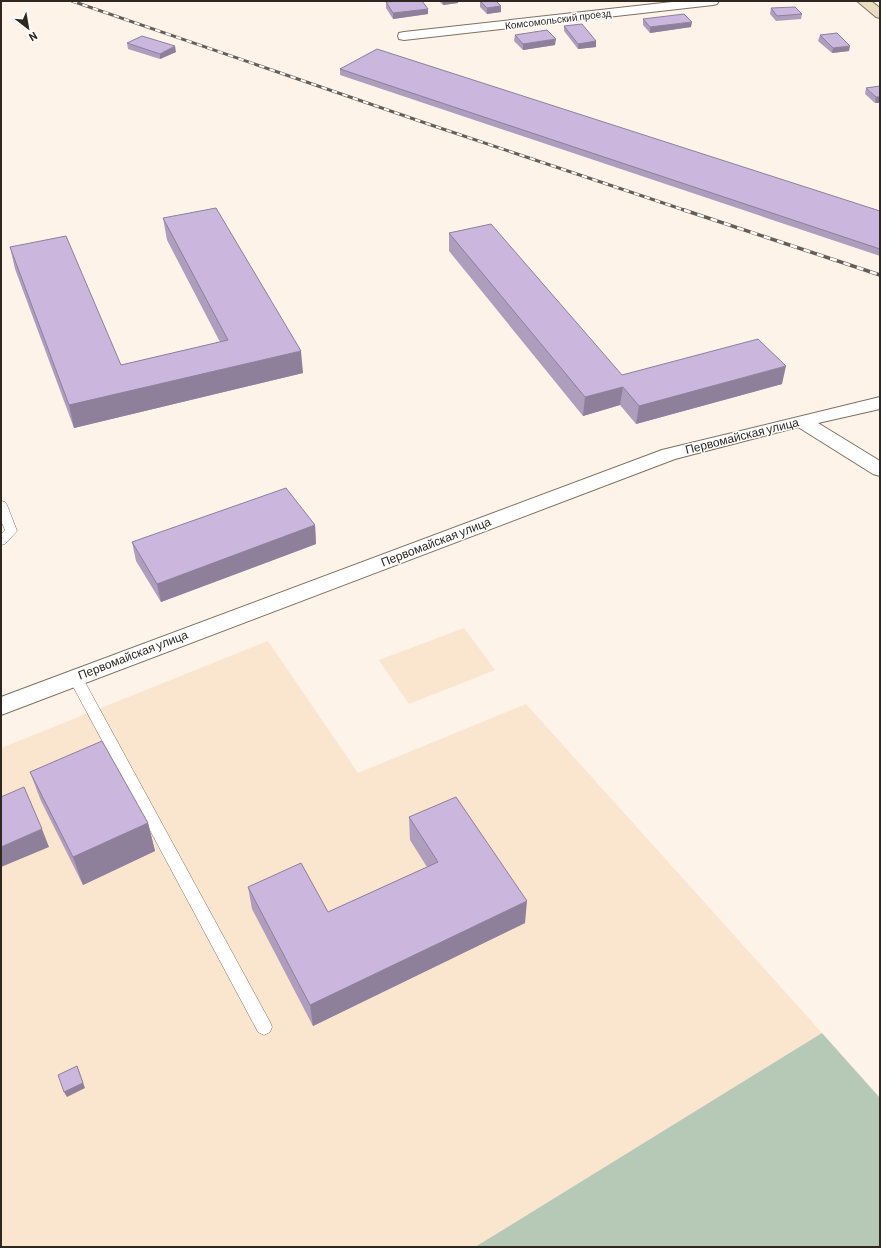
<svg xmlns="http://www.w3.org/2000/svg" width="881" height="1248" viewBox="0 0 881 1248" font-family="Barlow,sans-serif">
<rect width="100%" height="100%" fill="#fdf3e9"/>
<g fill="#fae5ce">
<polygon points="464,628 495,670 409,704 379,660"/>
<polygon points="268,641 358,773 526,704 822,1033 475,1247 1,1247 1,748"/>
</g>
<polygon fill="#b5c9b6" points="822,1033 880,1098 880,1247 475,1247"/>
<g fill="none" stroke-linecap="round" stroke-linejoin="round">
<defs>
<g id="lane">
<polygon points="1,501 5,502 7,505 17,531 5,544 1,545 1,534 5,530 1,521"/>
<polygon points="75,672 80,673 270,1022 272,1027 270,1032 264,1035 258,1032 68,677 70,673"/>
</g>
<g id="street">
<polygon points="681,1 719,1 717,4 713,5 404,40 399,39 398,36 399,33 404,32"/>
<polygon points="880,397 880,409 818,423 880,461 880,476 873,474 798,427 675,459 1,715 1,697 662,450"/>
</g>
<polygon id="secondary" points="857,1 871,1 880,8 880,18 876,17"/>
</defs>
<use href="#lane" stroke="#7e7061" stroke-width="1"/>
<use href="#street" stroke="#7e7061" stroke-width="2"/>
<use href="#secondary" stroke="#7e7061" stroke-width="2"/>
<use href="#lane" fill="#fff" fill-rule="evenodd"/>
<use href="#street" fill="#fff" fill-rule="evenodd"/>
<use href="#secondary" fill="#eadec0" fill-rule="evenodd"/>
<defs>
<polyline id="rail-far1" points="72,1 434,126 687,211"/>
<polyline id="rail" points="684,210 880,275"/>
</defs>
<use href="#rail-far1" stroke="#655e57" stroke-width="3"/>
<use href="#rail" stroke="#655e57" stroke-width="3.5"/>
<use href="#rail-far1" stroke="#fff" stroke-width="2" stroke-dasharray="5.5" stroke-linecap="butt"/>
<use href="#rail" stroke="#fff" stroke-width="2.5" stroke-dasharray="7" stroke-linecap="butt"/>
</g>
<g fill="#af9dbe">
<polygon points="439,1 458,1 458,3 443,5"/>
<polygon points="480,1 501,6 501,12 487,14 480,7"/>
<polygon points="386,2 428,14 393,19 386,8"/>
<polygon points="771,8 802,14 801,19 776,21 770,14"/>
<polygon points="643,19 691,27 650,33 643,25"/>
<polygon points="564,26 596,41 596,47 578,49 564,31"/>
<polygon points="515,35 555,45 523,50 514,41"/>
<polygon points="820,35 849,51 832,53 818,41"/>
<polygon points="127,43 176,52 160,59 128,49"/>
<polygon points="340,69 880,211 880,256 340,75"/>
<polygon points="880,86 875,103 865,94 866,88"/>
<polygon points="163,218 303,373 74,428 15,269 10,247 121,365 220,342 167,240"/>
<polygon points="449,233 622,375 782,384 636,424 620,405 583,416 449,251"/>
<polygon points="315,525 316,544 161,602 136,561 132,542"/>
<polygon points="30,772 148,823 155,851 83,885 41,801"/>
<polygon points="409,817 525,923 313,1026 252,909 248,887 328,912 427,867 410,840"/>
</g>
<g fill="#8e7f9b">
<polygon points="443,1 458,1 458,3 443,5"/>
<polygon points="501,6 501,12 487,14 487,8"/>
<polygon points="428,9 428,14 393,19 393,13"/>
<polygon points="692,22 691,27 650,33 650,27"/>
<polygon points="556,39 555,45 523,50 523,44"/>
<polygon points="596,41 596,47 578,49 578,44"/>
<polygon points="175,46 176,52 160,59 160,54"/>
<polygon points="850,46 849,51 832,53 833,48"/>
<polygon points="876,97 880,97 880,103 875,103"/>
<polygon points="301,351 303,373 74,428 69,405"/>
<polygon points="786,366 782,384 636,424 639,406"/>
<polygon points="623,387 620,405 583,416 585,397"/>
<polygon points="315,525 316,544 161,602 157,584"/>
<polygon points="148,823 155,851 83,885 73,857"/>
<polygon points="42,829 49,847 1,867 1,847"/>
<polygon points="527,901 525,923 313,1026 310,1005"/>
<polygon points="77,1066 85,1088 67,1097 64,1092"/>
</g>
<g fill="#cbb6dd" stroke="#8e7f9b">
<polygon points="398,1 422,1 428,9 393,13 386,2"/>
<polygon points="480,1 496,1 501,6 487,8"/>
<polygon points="795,7 802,14 777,16 771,8"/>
<polygon points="684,14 692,22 650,27 643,19"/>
<polygon points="582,24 596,41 578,44 564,26"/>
<polygon points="547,30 556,39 523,44 515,35"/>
<polygon points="837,33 850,46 833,48 820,35"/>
<polygon points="142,36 175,46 160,54 127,43"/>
<polygon points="377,49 880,211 880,249 340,69"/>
<polygon points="880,86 880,97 876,97 866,88"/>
<polygon points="216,208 301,351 69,405 10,247 66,236 121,365 228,340 163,218"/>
<polygon points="491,224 622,375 758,339 786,366 639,406 623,387 585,397 449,233"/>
<polygon points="286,488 315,525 157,584 132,542"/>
<polygon points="102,741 148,823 73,857 30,772"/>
<polygon points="24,787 42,829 1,847 1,797"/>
<polygon points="456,797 527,901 310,1005 248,887 301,863 328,912 438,862 409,817"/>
<polygon points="77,1066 83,1083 64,1092 58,1075"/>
</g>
<g text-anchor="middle" stroke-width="3" stroke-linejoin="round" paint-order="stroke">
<g font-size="10" fill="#2e2821" stroke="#fff">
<text transform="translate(558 19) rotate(-7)" y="4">Комсомольский проезд</text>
</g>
<g font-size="12" fill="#2e2821" stroke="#fff">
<text transform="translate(742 436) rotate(-14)" y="4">Первомайская улица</text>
<text transform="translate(436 542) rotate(-21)" y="4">Первомайская улица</text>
<text transform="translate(133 655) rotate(-21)" y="4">Первомайская улица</text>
</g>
</g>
<rect width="881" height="1248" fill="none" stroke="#2e2821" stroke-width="4"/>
<g transform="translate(28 28) rotate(149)" stroke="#ffffff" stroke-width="3" paint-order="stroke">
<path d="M0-3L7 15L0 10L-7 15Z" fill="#2e2821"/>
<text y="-6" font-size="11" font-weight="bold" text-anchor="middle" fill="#2e2821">N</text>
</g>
</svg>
